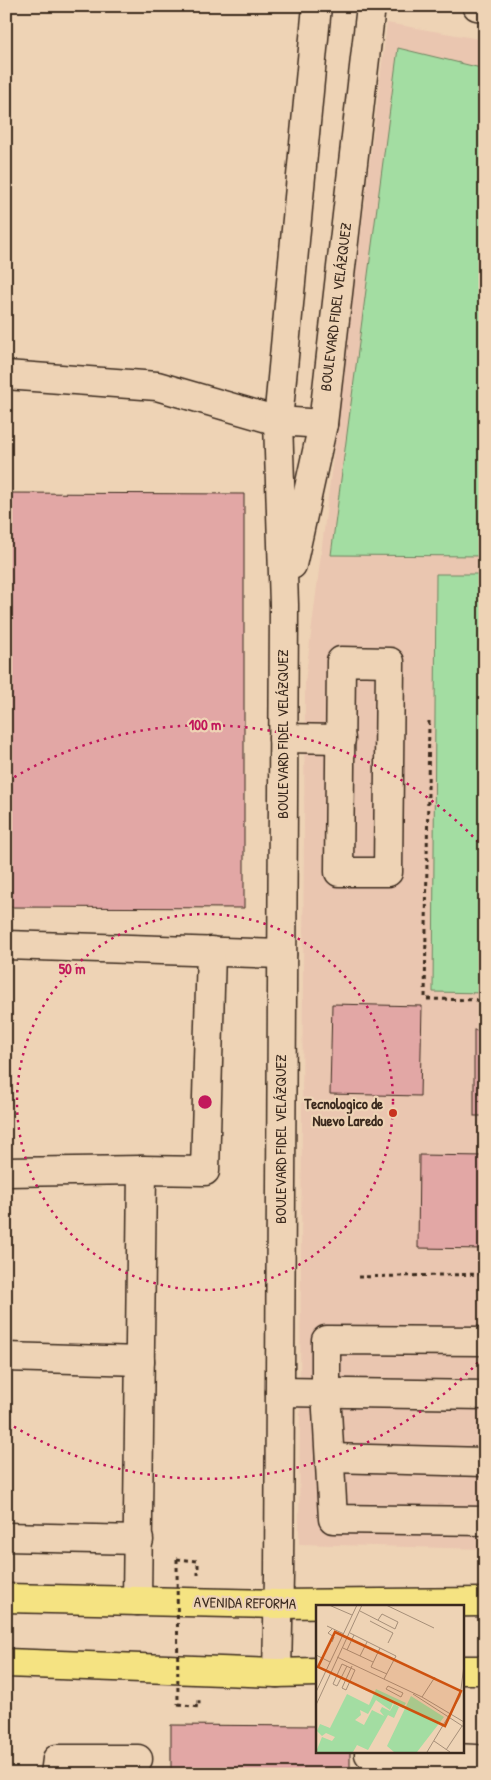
<svg xmlns="http://www.w3.org/2000/svg" width="491" height="1780" viewBox="0 0 491 1780" font-family="'Patrick Hand',sans-serif">
<rect width="100%" height="100%" fill="#eed3b5"/>
<filter id="ink" filterUnits="userSpaceOnUse"><feTurbulence type="fractalNoise" baseFrequency=".02" numOctaves="2"/><feDisplacementMap in="SourceGraphic" scale="10" xChannelSelector="R" yChannelSelector="G"/><feConvolveMatrix kernelMatrix="1 2 1 2 8 2 1 2 1" color-interpolation-filters="sRGB"/></filter>
<g filter="url(#ink)">
<polygon fill="#eac6b0" points="387,23 485,40 485,1549 299,1544 305,682"/>
<g fill="#a3dda2" stroke="#6f8460">
<polygon points="398,48 485,69 485,556 331,555"/>
<polygon points="436,574 485,574 485,993 433,992"/>
</g>
<g fill="#e2a7a5" stroke="#3b2a1e">
<polygon points="6,493 244,494 244,908 6,907"/>
<polygon points="332,1004 422,1006 420,1096 330,1094"/>
<rect x="474" y="1030" width="11" height="86"/>
<polygon points="419,1155 485,1156 485,1249 418,1248"/>
<polygon points="171,1725 317,1726 317,1751 350,1751 350,1774 171,1774"/>
</g>
<g fill="none" stroke-linecap="round" stroke-linejoin="round">
<defs>
<g id="minor">
<polyline points="477,6 485,7"/>
<polyline points="6,375 157,386 278,421 323,424"/>
<polyline points="292,565 323,424 371,6"/>
<polygon points="341,661 390,662 388,872 339,872"/>
<polyline points="283,738 341,739"/>
<polyline points="6,945 282,954"/>
<polyline points="6,1172 142,1170 205,1171 211,951"/>
<polyline points="485,1341 326,1340 326,1392 333,1519 485,1521"/>
<polyline points="6,1357 140,1361"/>
<polyline points="280,1392 485,1395"/>
<polyline points="330,1458 485,1462"/>
<polyline points="6,1537 139,1540"/>
<polyline points="137,1601 142,1170"/>
<polyline points="277,1673 279,1575 284,605 278,421 317,6"/>
<polyline points="369,1754 476,1759 476,1774"/>
<polyline points="55,1774 57,1759 138,1759"/>
</g>
<g id="major">
<polyline points="6,1598 278,1604 485,1602"/>
<polyline points="6,1663 277,1673 317,1672"/>
<polyline points="462,1670 485,1670"/>
</g>
</defs>
<use href="#minor" stroke="#3b2a1e" stroke-width="31"/>
<use href="#major" stroke="#3b2a1e" stroke-width="31"/>
<g stroke="#3b2a1e" stroke-width="3" stroke-dasharray="4 4" stroke-linecap="butt">
<polyline points="429,721 425,999 485,1000"/>
<polyline points="358,1277 485,1274"/>
<polyline points="177,1559 198,1561 198,1575"/>
<polyline points="178,1704 199,1707 199,1700"/>
</g>
<use href="#minor" stroke="#eed3b5" stroke-width="28"/>
<use href="#major" stroke="#f5e382" stroke-width="28"/>
<polyline stroke="#3b2a1e" stroke-width="3" stroke-dasharray="4 4" stroke-linecap="butt" points="177,1559 178,1704"/>
</g>
</g>
<g fill="none" stroke="#c2185b" stroke-width="2.5" stroke-dasharray="2.5 5">
<circle cx="205" cy="1102" r="188"/>
<path d="M483 1357A377 377 0 0 1 8 1423M8 781A377 377 0 0 1 483 847"/>
</g>
<circle fill="#c8321e" stroke="#eed3b5" stroke-width="2" cx="393" cy="1113" r="5"/>
<g text-anchor="middle" stroke-width="4.5" stroke-linejoin="round" paint-order="stroke">
<g font-size="15" fill="#3b2a1e" stroke="#eed3b5">
<text transform="translate(336 307) rotate(-83)" y="5">BOULEVARD FIDEL VELÁZQUEZ</text>
<text transform="translate(283 734) rotate(-90)" y="5">BOULEVARD FIDEL VELÁZQUEZ</text>
<text transform="translate(281 1139) rotate(-90)" y="5">BOULEVARD FIDEL VELÁZQUEZ</text>
<text transform="translate(245 1603) rotate(1)" y="5">AVENIDA REFORMA</text>
</g>
<g font-size="15" font-weight="bold" fill="#3b2a1e" stroke="#eed3b5" text-anchor="end">
<text x="383" y="1109">Tecnologico de<tspan x="383" dy="17">Nuevo Laredo</tspan></text>
</g>
</g>
<g transform="translate(316 1605)">
<rect width="148" height="148" fill="#eed3b5"/>
<path d="M60,84L90,98L87,103L77,98L74,105L60,95L52,109L44,105L45,110L39,115L48,120L56,105L68,111L64,106L66,102L74,106L78,99L83,102L78,113L72,110L52,145L41,140L37,147H0L6,132L16,136L19,132L10,128L6,131L1,126L4,119L14,123L31,89L53,100ZM95,91L128,112L101,147H78L71,141Z" fill="#a3dda2"/>
<path fill="none" stroke="#a68f79" stroke-width="1" d="M13,0L36,10M70,0L118,23M44,6L79,24L82,17L66,9L62,15M54,16L77,28L72,38M11,21L28,29M34,28L80,51L68,74M16,37L18,32L12,28L16,24M27,43L57,57M64,43L55,62L71,69M31,45L38,30M0,50L14,57M44,51L51,37M21,52L106,92L148,117M21,81L17,79L26,59L39,65L30,85L26,83M21,81L31,61M72,81L87,88L85,92L70,84ZM26,83L36,61M0,87L41,0M97,89L148,122M106,92L119,72M0,100L46,0M118,136L134,147M130,145L146,121M111,147L144,92L148,60"/>
<path fill="#ce520f" fill-opacity="0.15" stroke="#ce520f" stroke-width="2.5" d="M19,27L145,86L129,121L2,62Z"/>
<rect width="148" height="148" fill="none" stroke="#3b2a1e" stroke-width="2.5"/>
</g>
<circle cx="205" cy="1102" r="8" fill="#c2185b" stroke="#eed3b5" stroke-width="2.5"/>
<g font-size="15" text-anchor="middle" font-weight="bold" fill="#c2185b" stroke="#eed3b5" stroke-width="4.5" stroke-linejoin="round" paint-order="stroke">
<text x="205" y="730">100 m</text>
<text x="72" y="974">50 m</text>
</g>
<rect width="491" height="1780" fill="none" stroke="#eed3b5" stroke-width="25"/>
<rect x="12" y="12" width="466" height="1755" fill="none" stroke="#3b2a1e" stroke-width="2" filter="url(#ink)"/>
</svg>
